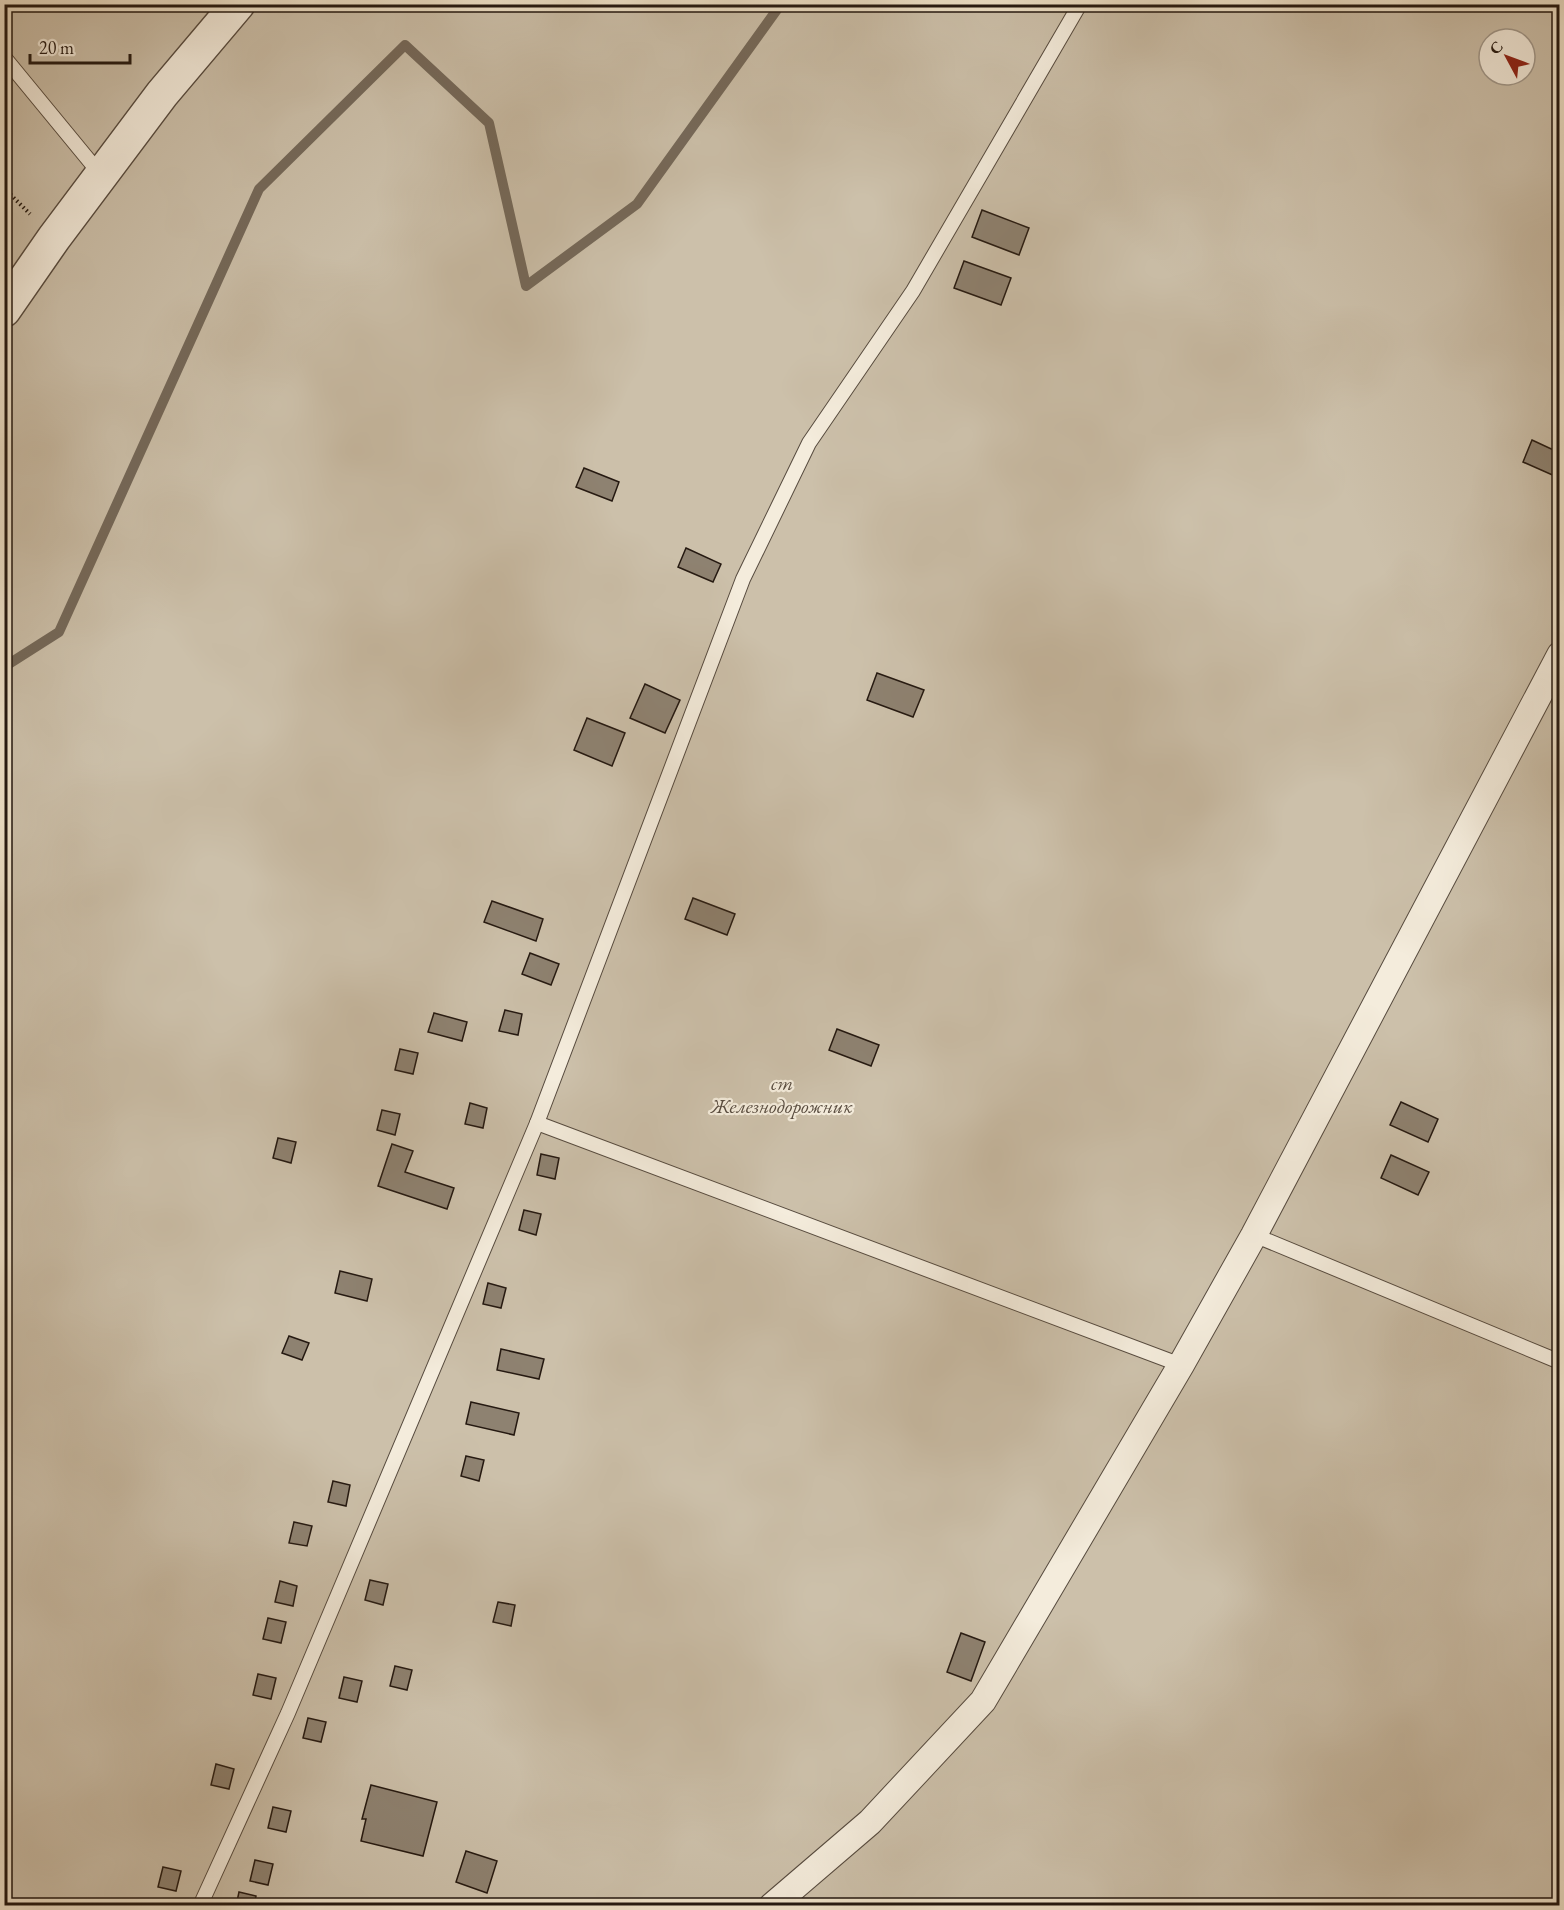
<svg xmlns="http://www.w3.org/2000/svg" width="1564" height="1910" viewBox="0 0 1564 1910" font-family="'EB Garamond',serif">
<rect width="100%" height="100%" fill="#eee2c9"/>
<filter id="stains"><feTurbulence type="fractalNoise" baseFrequency=".00333" numOctaves="4"/><feColorMatrix values="0 0 0 0 .2 0 0 0 0 .09 0 0 0 0 .02 0 0 0 .5 -.17"/></filter>
<radialGradient id="worn" r=".72"><stop offset=".6" stop-color="#630" stop-opacity="0"/><stop offset="1" stop-color="#630" stop-opacity=".3"/></radialGradient>
<path fill="#ccc0aa" stroke="#786c5e" stroke-width="1.5" fill-rule="evenodd" d="M5,5H1559V1905L5,1906ZM1489,39H1525V75H1489Z"/>
<g fill="none" stroke-linecap="round" stroke-linejoin="round">
<polyline stroke="#75695a" stroke-width="10" points="4,667 59,632 259,189 405,45 489,123 526,286 637,204 781,4"/>
</g>
<g fill="#8e8271" stroke="#251911" stroke-width="1.5">
<polygon points="982,210 1029,228 1019,255 972,237"/>
<polygon points="964,261 1011,278 1001,305 954,288"/>
<polygon points="1532,440 1560,453 1560,471 1557,477 1523,462"/>
<polygon points="584,468 619,482 612,501 576,487"/>
<polygon points="686,548 721,564 713,582 678,567"/>
<polygon points="877,673 924,690 913,717 867,700"/>
<polygon points="645,684 680,700 665,733 630,718"/>
<polygon points="587,718 625,733 612,766 574,750"/>
<polygon points="693,898 735,914 727,935 685,919"/>
<polygon points="492,901 543,919 536,941 484,922"/>
<polygon points="530,953 559,964 551,985 522,974"/>
<polygon points="505,1010 522,1014 518,1035 499,1031"/>
<polygon points="434,1013 467,1022 462,1041 428,1032"/>
<polygon points="837,1029 879,1045 871,1066 829,1050"/>
<polygon points="400,1049 418,1053 413,1074 395,1070"/>
<polygon points="1401,1102 1438,1119 1428,1142 1390,1125"/>
<polygon points="470,1103 487,1108 483,1128 465,1124"/>
<polygon points="382,1110 400,1114 395,1135 377,1130"/>
<polygon points="278,1138 296,1142 291,1163 273,1158"/>
<polygon points="392,1144 413,1151 405,1172 454,1188 447,1209 378,1186"/>
<polygon points="541,1154 559,1158 555,1179 537,1175"/>
<polygon points="1391,1155 1429,1172 1418,1195 1381,1178"/>
<polygon points="524,1210 541,1214 536,1235 519,1230"/>
<polygon points="340,1271 372,1279 367,1301 335,1293"/>
<polygon points="488,1283 506,1288 501,1308 483,1304"/>
<polygon points="289,1336 309,1343 302,1360 282,1353"/>
<polygon points="501,1349 544,1359 539,1379 497,1370"/>
<polygon points="471,1402 519,1413 514,1435 466,1424"/>
<polygon points="466,1456 484,1460 479,1481 461,1476"/>
<polygon points="333,1481 350,1485 346,1506 328,1502"/>
<polygon points="294,1522 312,1526 307,1546 289,1543"/>
<polygon points="370,1580 388,1584 383,1605 365,1600"/>
<polygon points="280,1581 297,1586 293,1606 275,1602"/>
<polygon points="498,1602 515,1605 511,1626 493,1622"/>
<polygon points="268,1618 286,1622 281,1643 263,1639"/>
<polygon points="961,1633 985,1642 971,1681 947,1672"/>
<polygon points="395,1666 412,1670 407,1690 390,1686"/>
<polygon points="258,1674 276,1678 271,1699 253,1695"/>
<polygon points="344,1677 362,1681 357,1702 339,1698"/>
<polygon points="308,1718 326,1722 321,1742 303,1738"/>
<polygon points="216,1764 234,1769 229,1789 211,1785"/>
<polygon points="371,1785 437,1802 423,1856 361,1841 366,1819 362,1819"/>
<polygon points="273,1807 291,1811 286,1832 268,1828"/>
<polygon points="466,1851 497,1861 487,1893 456,1882"/>
<polygon points="255,1860 273,1864 268,1885 250,1881"/>
<polygon points="163,1867 181,1871 176,1891 158,1887"/>
<polygon points="239,1892 256,1896 254,1906 236,1906"/>
</g>
<g fill="none" stroke-linecap="round" stroke-linejoin="round">
<defs>
<g id="service">
<polyline points="4,57 101,175"/>
<polyline points="537,1123 1181,1365"/>
<polyline points="1254,1235 1560,1362"/>
<polyline points="200,1906 288,1713 537,1123 743,579 809,443 913,291 1080,4"/>
</g>
<polyline id="minor" points="772,1906 870,1822 983,1701 1181,1365 1254,1235 1560,655"/>
<polyline id="tertiary" points="4,310 54,238 162,94 238,4"/>
</defs>
<use href="#service" stroke="#574b3f" stroke-width="16"/>
<use href="#minor" stroke="#574b3f" stroke-width="28"/>
<use href="#tertiary" stroke="#574b3f" stroke-width="36"/>
<polyline stroke="#251911" stroke-width="4" stroke-dasharray="1.5 3" stroke-linecap="butt" points="4,188 30,214"/>
<use href="#service" stroke="#f4ecdc" stroke-width="14"/>
<use href="#minor" stroke="#f4ecdc" stroke-width="26"/>
<use href="#tertiary" stroke="#f4ecdc" stroke-width="33"/>
</g>
<g text-anchor="middle" stroke-width="4.5" stroke-linejoin="round" paint-order="stroke">
<g font-size="20" font-style="italic" fill="#574b3f" stroke="#f4ecdc">
<text x="782" y="1090">ст<tspan x="782" dy="23">Железнодорожник</tspan></text>
</g>
</g>
<rect width="1564" height="1910" fill="none" stroke="#eee2c9" stroke-width="24"/>
<rect x="6" y="6" width="1552" height="1898" fill="none" stroke="#251911" stroke-width="3"/>
<rect x="12" y="12" width="1540" height="1886" fill="none" stroke="#251911" stroke-width="1.5"/>
<g transform="translate(1507 57) rotate(311)"><circle r="28" fill="#f4ecdc" stroke="#a1988b" stroke-width="1.5"/>
<path d="M0-4.5L10 22L0 15L-10 22Z" fill="#8f2418"/>
<text y="-9" font-size="16" font-weight="bold" text-anchor="middle" fill="#251911">С</text>
</g>
<path d="M30 54v9h100v-9" fill="none" stroke="#251911" stroke-width="3"/>
<text x="39" y="54" font-size="18" fill="#251911" stroke="#f4ecdc" stroke-width="4.5" paint-order="stroke">20 m</text>
<rect width="100%" height="100%" filter="url(#stains)"/>
<rect width="100%" height="100%" fill="url(#worn)"/>
</svg>
